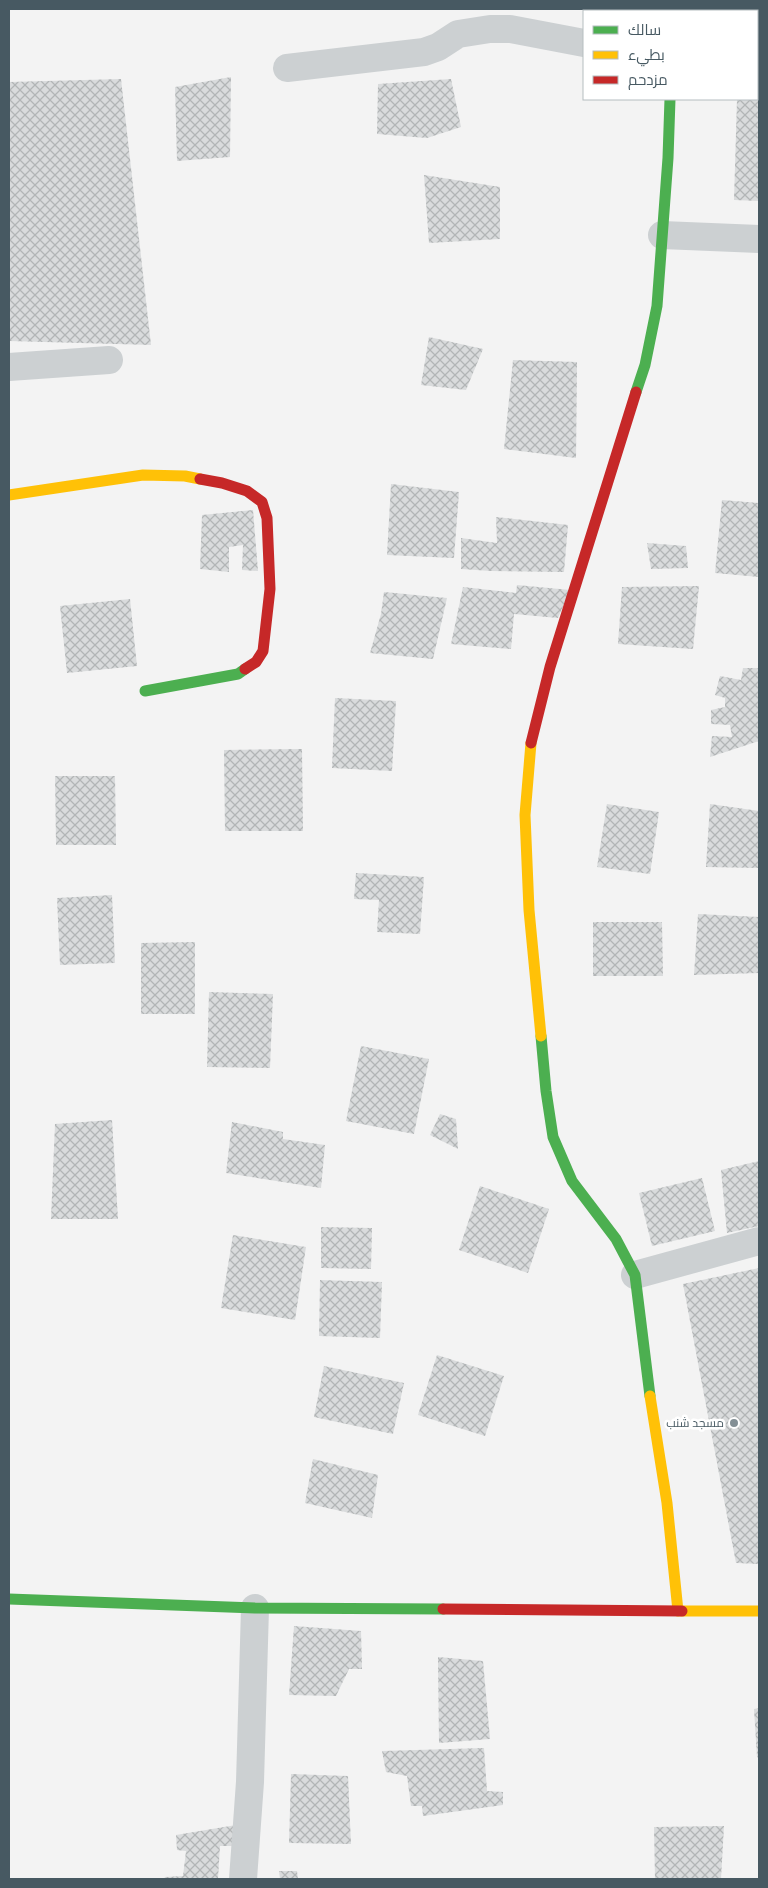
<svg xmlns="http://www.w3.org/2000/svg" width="768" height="1888" viewBox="0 0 768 1888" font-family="'IBM Plex Sans',Cairo,sans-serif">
<defs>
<pattern id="building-cross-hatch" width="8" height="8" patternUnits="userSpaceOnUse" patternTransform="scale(1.25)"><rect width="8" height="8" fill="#d9dbdc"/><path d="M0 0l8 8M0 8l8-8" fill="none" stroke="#b2b5b6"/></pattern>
</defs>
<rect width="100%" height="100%" fill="#f3f3f3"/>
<g fill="url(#building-cross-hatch)">
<polygon points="231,77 230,157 177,161 175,87"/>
<polygon points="121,79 151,345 9,341 9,82"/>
<polygon points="451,79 461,127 427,138 377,134 378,84"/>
<polygon points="757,96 759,96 759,201 734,200 737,99 757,99"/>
<polygon points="424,175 500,187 500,239 429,243"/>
<polygon points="429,337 483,349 466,390 421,385"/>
<polygon points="513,360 577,362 576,458 504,449"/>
<polygon points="391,484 459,492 454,558 387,555"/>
<polygon points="722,500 759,503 759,577 715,573"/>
<polygon points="253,510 258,571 242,570 243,545 229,547 229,572 200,569 202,515"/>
<polygon points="496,517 568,525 564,572 491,571 461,569 461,538 497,543"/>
<polygon points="647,543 686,546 688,568 651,569"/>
<polygon points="517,585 570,590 558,618 514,614 511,649 451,644 463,587 516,593"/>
<polygon points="699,586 693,649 618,644 622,587"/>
<polygon points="384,592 447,598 433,659 370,653 381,614"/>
<polygon points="130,599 137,666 67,673 60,606"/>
<polygon points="743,668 759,668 759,741 710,757 712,736 732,737 730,725 711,724 711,710 725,707 725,698 715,695 720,676 741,680"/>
<polygon points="335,698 396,701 392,771 332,768"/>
<polygon points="302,749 303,831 225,831 224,750"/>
<polygon points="55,776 115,776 116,845 56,845"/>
<polygon points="607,804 659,812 650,874 597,867"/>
<polygon points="710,804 759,811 759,868 706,867"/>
<polygon points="356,873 424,877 420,934 377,932 379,900 354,899"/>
<polygon points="112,895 115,963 60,965 57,898"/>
<polygon points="698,914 759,917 759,973 694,975"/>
<polygon points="593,922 662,922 663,976 593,976"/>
<polygon points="195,942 195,1014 141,1014 141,943"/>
<polygon points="209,992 273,994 270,1068 207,1067"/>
<polygon points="361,1046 429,1059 414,1134 346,1121"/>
<polygon points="440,1114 456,1119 458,1149 430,1135"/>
<polygon points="112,1120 118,1219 51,1219 55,1124"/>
<polygon points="232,1122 283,1132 283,1139 325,1145 321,1188 226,1173"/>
<polygon points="759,1161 759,1226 727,1233 721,1170"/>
<polygon points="702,1178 715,1231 652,1246 639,1193"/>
<polygon points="480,1186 549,1209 528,1273 459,1250"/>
<polygon points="321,1227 372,1228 371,1269 321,1268"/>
<polygon points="233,1235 306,1247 295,1320 221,1308"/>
<polygon points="759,1268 759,1564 736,1563 683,1284"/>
<polygon points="320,1280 382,1282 380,1338 319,1336"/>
<polygon points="437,1355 504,1376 485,1436 418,1415"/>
<polygon points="324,1366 404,1383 393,1434 314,1417"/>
<polygon points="313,1459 378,1475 372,1518 305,1503"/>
<polygon points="294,1626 361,1631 362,1669 349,1669 336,1696 289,1695"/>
<polygon points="438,1657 483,1661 490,1739 439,1743"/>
<polygon points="759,1708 759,1758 757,1757 754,1709"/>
<polygon points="484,1748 487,1791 503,1792 503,1805 423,1816 422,1806 411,1806 407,1776 386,1772 382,1751"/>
<polygon points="291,1774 348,1776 351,1844 289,1843"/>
<polygon points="242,1824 243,1846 220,1846 218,1879 164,1879 165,1877 183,1876 186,1851 177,1850 176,1835"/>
<polygon points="724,1826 721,1879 655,1879 654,1827"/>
<polygon points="279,1871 297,1871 298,1879 280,1879"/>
</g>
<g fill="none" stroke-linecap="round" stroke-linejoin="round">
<g stroke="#ccd0d2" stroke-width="28">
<polyline points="668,9 668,11"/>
<polyline points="287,68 424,52 438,47 458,34 490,29 510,29 584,43"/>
<polyline points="662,235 759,239"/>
<polyline points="9,367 109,360"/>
<polyline points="635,1275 759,1241"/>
<polyline points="243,1879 250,1782 255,1608"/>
</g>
<g stroke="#4caf50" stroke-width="11">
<polyline points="636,392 645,365 657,306 668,158 670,99"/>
<polyline points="145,691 238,674 245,669"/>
<polyline points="541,1036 546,1091 553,1137 572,1181 616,1239 635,1275 650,1396"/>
<polyline points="9,1599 255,1608 443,1609"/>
</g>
<g stroke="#ffc107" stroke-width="11">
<polyline points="9,495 143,475 185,476 200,479"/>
<polyline points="531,743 525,815 529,910 541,1036"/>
<polyline points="650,1396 667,1503 678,1611"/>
<polyline points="682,1611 759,1611"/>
</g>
<g stroke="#c62828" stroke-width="11">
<polyline points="200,479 222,483 247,491 262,502 267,518 270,589 263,651 256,662 245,669"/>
<polyline points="531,743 550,667 636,392"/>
<polyline points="443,1609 682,1611"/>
</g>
</g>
<circle fill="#838f95" stroke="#fff" stroke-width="2" cx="734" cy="1423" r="5"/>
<g text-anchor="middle" stroke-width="5" stroke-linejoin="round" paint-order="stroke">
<g font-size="12" fill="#475962" stroke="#fff" text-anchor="end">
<text x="724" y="1427">مسجد شنب</text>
</g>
</g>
<rect width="768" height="1888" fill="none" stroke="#475962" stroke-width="20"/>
<rect x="583" y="10" width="175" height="90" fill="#ffffff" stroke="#b5bdc0"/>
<rect x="593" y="26" width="25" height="8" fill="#4caf50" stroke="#b5bdc0"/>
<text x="628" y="35" font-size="15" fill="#475962">سالك</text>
<rect x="593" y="51" width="25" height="8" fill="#ffc107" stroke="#b5bdc0"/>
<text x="628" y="60" font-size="15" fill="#475962">بطيء</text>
<rect x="593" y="76" width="25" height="8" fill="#c62828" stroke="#b5bdc0"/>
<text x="628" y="85" font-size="15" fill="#475962">مزدحم</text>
</svg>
